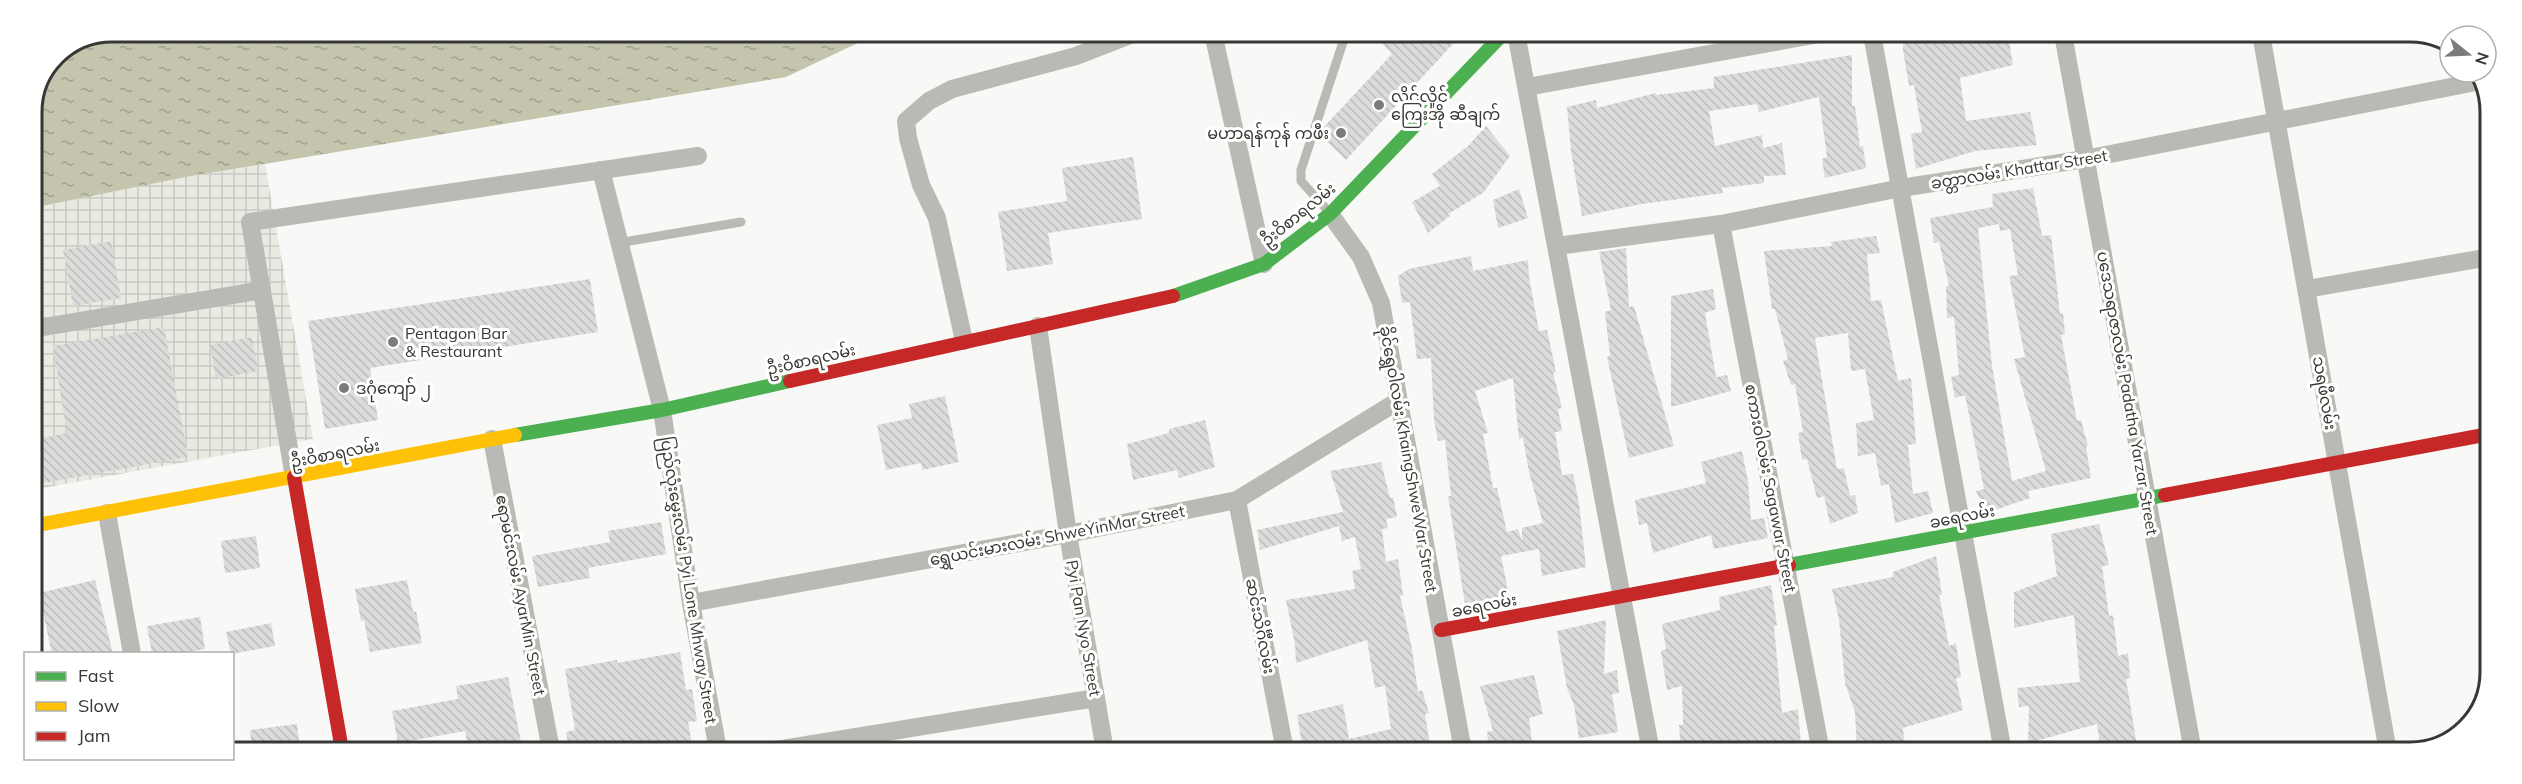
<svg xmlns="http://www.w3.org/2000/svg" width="2522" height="784" viewBox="0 0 2522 784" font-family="Mulish,'Noto Sans Myanmar',sans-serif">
<defs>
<pattern id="industrial-grid" width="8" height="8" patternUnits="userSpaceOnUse" patternTransform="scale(1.5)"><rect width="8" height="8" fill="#e9eae2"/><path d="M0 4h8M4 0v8" fill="none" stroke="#c8c9c2"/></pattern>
<pattern id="water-ripples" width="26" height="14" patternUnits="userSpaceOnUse" patternTransform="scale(1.5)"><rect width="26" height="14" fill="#c4c5ac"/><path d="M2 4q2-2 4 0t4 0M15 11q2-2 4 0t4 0" fill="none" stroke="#a0a18d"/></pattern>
<pattern id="building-back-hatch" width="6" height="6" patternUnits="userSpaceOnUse" patternTransform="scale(1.5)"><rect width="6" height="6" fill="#dbdbd9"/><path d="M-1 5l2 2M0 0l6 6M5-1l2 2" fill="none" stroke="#bdbdbb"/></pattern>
</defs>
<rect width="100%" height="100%" fill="#f8f8f6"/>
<polygon fill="url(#industrial-grid)" points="265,164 313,439 32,490 32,208 186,177"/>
<polygon fill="url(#water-ripples)" points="112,32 881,32 786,77 186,177 32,208 32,112 55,55"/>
<g fill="url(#building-back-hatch)" fill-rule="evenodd">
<polygon points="1372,33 1463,33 1346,160 1320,135 1321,130 1392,54"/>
<polygon points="1903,34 2008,34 2013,65 1960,78 1966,121 2030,112 2037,145 1975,151 1916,169 1911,134 1922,132 1914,85 1909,86 1903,50"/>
<polygon points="1852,55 1852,106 1855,106 1860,147 1863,146 1866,168 1825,178 1822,159 1827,157 1819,97 1759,112 1757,104 1709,111 1715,146 1762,135 1763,148 1782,143 1786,175 1764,176 1764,183 1722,188 1723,193 1642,204 1582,216 1571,151 1567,107 1596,100 1597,108 1656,93 1656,95 1714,88 1713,77"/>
<polygon points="1486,126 1510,156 1483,193 1448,214 1450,216 1428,233 1412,202 1440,186 1432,174 1468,146"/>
<polygon points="1133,157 1142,219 1048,233 1053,264 1007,271 998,212 1067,201 1062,168"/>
<path d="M2033,188L2042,236L2051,235L2060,314L2063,313L2065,334L2061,335L2077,421L2081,420L2088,446L2086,447L2091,478L2028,491L2030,498L1986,513L1976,491L1984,489L1965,395L1955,398L1951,377L1959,375L1954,317L1947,318L1946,286H1949L1939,242L1934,243L1930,218L1993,207L1992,194ZM1999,224L2000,231L2010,229L2018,275L2009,276L2025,357L2014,359L2046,471L2012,481L1992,366L1978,228Z"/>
<polygon points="1519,189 1528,218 1498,228 1493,200"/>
<polygon points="1876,236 1880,253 1867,254 1871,301 1881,300 1898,381 1911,378 1916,444 1908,445 1913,494 1928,491 1933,513 1895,523 1889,484 1881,486 1875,453 1858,456 1856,423 1874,420 1865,369 1851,371 1848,333 1815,338 1837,469 1844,468 1850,496 1855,495 1858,513 1830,524 1824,496 1817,498 1807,459 1802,460 1798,433 1803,432 1795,384 1791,385 1783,361 1788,359 1775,309 1772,309 1764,251 1832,246 1831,242"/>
<polygon points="111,241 121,298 73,306 63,250"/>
<polygon points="1626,248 1629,307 1634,306 1674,446 1629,458 1607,357 1610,356 1605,312 1611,310 1599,252"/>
<path d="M1471,256L1473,271L1528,260L1529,277L1539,331L1547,330L1556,372L1553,373L1562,408L1558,409L1562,431L1555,432L1562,475L1573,474L1579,503L1586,567L1542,576L1539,549L1501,556L1509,595L1465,604L1448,496H1451L1445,440L1438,441L1434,420L1431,358L1417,359L1410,302L1402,303L1398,276L1409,269ZM1513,378L1519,439L1523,438L1529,472L1543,523L1522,528V541L1518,529L1507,532L1497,488H1493L1483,434L1488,433L1475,391Z"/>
<polygon points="590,279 598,332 370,368 378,420 325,429 308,321"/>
<polygon points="1713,289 1716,309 1705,313 1716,377 1727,375 1731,391 1671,407 1671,296"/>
<polygon points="164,327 188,457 32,485 32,440 67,433 53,346"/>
<polygon points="252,337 258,371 216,379 210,345"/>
<polygon points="945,396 959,462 922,470 921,463 886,470 877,425 912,418 909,404"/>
<polygon points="1205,420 1215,467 1179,478 1177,470 1133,480 1127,444 1169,433 1169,429"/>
<polygon points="1742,451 1748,481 1751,520 1764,518 1768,538 1714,549 1711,535 1653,553 1647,523 1639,525 1635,500 1706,483 1701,462"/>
<polygon points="1381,462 1390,498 1393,497 1397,517 1386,519 1388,528 1382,529 1386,562 1398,559 1403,595 1400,596 1412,649 1418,692 1422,690 1429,713 1425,714 1431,751 1303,751 1297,715 1343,704 1349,739 1391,729 1385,686 1375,688 1367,640 1296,663 1295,644 1286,600 1355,589 1352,571 1361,569 1355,537 1342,541 1339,526 1260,550 1257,530 1343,512 1330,471"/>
<polygon points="661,522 666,554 588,568 590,578 538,587 532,556 610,542 608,531"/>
<polygon points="2099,524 2109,565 2102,566 2109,616 2113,615 2118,656 2128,653 2130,678 2126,679 2138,752 2101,752 2097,724 2028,743 2029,706 2019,707 2017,688 2080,682 2074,615 2014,628 2014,592 2057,576 2051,534"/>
<polygon points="256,536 260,568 225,573 221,541"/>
<polygon points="1936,556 1942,595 1939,595 1949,646 1956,643 1961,677 1956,678 1963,710 1903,728 1905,748 1857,752 1855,712 1845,683 1839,620 1832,589 1893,577 1893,572"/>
<polygon points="95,580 113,654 52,654 39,593"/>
<polygon points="407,580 413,612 416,611 422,643 370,652 364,620 361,621 355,589"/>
<polygon points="1771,585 1777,625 1774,626 1782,713 1798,709 1801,746 1768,752 1681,752 1679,725 1683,725 1682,686 1667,690 1661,651 1666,649 1662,624 1720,610 1719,597"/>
<polygon points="200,617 205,649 178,654 152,654 147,626"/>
<polygon points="1606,620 1604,674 1617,670 1619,693 1612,694 1618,732 1579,738 1574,705 1567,688 1557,631"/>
<polygon points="271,623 275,646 231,654 226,632"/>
<polygon points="680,652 686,690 692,689 697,721 688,722 693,750 569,750 566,732 575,730 565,669 617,660 617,663"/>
<polygon points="1534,675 1543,714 1529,718 1533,751 1489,751 1487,732 1493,731 1480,686"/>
<polygon points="508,677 521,742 469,750 465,731 398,743 392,711 458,699 456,686"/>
<polygon points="297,724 300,750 252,750 250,730"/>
</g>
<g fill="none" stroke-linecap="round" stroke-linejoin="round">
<g stroke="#b9b9b5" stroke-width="9">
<polyline points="1329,212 1301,181 1301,170 1346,33"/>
<polyline points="618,243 741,222"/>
</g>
<g stroke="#b9b9b5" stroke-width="18">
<polyline points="1213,33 1264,264"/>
<polyline points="1516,33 1651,752"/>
<polyline points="1872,34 2003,752"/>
<polyline points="2063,34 2193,752"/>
<polyline points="2261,34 2388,752"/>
<polyline points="1527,87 1819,34"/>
<polyline points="601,170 662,410 691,603 718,750"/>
<polyline points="1330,214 1361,257 1381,303 1463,751"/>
<polyline points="1721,224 1821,752"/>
<polyline points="1557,246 1721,224 1901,188 2085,159 2481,81"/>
<polyline points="2307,289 2490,257"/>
<polyline points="1038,326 1068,534 1105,751"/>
<polyline points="32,329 262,290"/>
<polyline points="964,341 937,218 921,185 908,138 906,121 929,101 952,89 1076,56 1135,33"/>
<polyline points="492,439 551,750"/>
<polyline points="294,477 250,222 698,156"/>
<polyline points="1237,500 1285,751"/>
<polyline points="107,513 132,654"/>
<polyline points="691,603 1068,534 1237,500 1398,401"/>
<polyline points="776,750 1096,698"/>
</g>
<g stroke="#4caf50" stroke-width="14">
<polyline points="1173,296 1264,264 1330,214 1504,33"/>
<polyline points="515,435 662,410 790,381"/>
<polyline points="1789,565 2165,495"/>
</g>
<polyline stroke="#ffc107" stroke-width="14" points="32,526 515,435"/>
<g stroke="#c62828" stroke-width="14">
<polyline points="790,381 1173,296"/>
<polyline points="294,477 342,750"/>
<polyline points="2165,495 2489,434"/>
<polyline points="1441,630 1789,565"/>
</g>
</g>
<g fill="#7b7b79" stroke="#fffffe" stroke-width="2">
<circle cx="1379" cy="105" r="6"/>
<circle cx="1341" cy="133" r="6"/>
<circle cx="393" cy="342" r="6"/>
<circle cx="344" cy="388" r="6"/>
</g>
<g text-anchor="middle" stroke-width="6" stroke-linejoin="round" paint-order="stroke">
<g font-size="16" fill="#373735" stroke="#fffffe" text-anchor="start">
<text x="1391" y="102">လှိုင်လှိုင်<tspan x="1391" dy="18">ကြေးအို ဆီချက်</tspan></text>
<text x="1329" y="139" text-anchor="end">မဟာရန်ကုန် ကဖီး</text>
<text x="405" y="339">Pentagon Bar<tspan x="405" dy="18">&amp; Restaurant</tspan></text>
<text x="356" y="394">ဒဂုံကျော် ၂</text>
</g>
<g font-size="16" fill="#373735" stroke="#fffffe">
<text transform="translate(2019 169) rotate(-9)" y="6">ခတ္တာလမ်း Khattar Street</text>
<text transform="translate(1298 214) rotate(-39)" y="6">ဦးဝိစာရလမ်း</text>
<text transform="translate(811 359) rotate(-13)" y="6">ဦးဝိစာရလမ်း</text>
<text transform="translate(2128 393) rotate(80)" y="6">ပဒေသရာဇာလမ်း Padatha Yarzar Street</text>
<text transform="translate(2325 393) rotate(80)" y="6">သရဖီလမ်း</text>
<text transform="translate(335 453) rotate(-11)" y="6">ဦးဝိစာရလမ်း</text>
<text transform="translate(1409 459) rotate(80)" y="6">ခိုင်ရွှေဝါလမ်း KhaingShweWar Street</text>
<text transform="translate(1771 488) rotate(79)" y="6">စကားဝါလမ်း Sagawar Street</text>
<text transform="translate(1962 516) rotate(-11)" y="6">ခရေလမ်း</text>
<text transform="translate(1057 535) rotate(-11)" y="6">ရွှေယင်းမားလမ်း ShweYinMar Street</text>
<text transform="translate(689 580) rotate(81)" y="6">ပြည်လုံးမွှေးလမ်း Pyi Lone Mhway Street</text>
<text transform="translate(521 595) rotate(79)" y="6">ဧရာမင်းလမ်း AyarMin Street</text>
<text transform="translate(1484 605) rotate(-11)" y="6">ခရေလမ်း</text>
<text transform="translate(1261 626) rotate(79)" y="6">ဆင်းသိင်္ဂီလမ်း</text>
<text transform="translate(1084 628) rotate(80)" y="6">Pyi Pan Nyo Street</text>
</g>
</g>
<path d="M0 0H2522V784H0ZM112 42H2410A70 70 0 0 1 2480 112V672A70 70 0 0 1 2410 742H112A70 70 0 0 1 42 672V112A70 70 0 0 1 112 42Z" fill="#fffffe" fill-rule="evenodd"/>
<path fill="none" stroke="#373735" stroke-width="3" d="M112 42H2410A70 70 0 0 1 2480 112V672A70 70 0 0 1 2410 742H112A70 70 0 0 1 42 672V112A70 70 0 0 1 112 42Z"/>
<rect x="24" y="652" width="210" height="108" fill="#fffffe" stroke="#afafae" stroke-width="1.5"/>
<rect x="36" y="672" width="30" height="9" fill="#4caf50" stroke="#afafae" stroke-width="1.5"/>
<text x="78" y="682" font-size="18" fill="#373735">Fast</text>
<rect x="36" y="702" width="30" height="9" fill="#ffc107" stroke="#afafae" stroke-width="1.5"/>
<text x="78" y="712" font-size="18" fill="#373735">Slow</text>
<rect x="36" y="732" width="30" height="9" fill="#c62828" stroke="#afafae" stroke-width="1.5"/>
<text x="78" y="742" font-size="18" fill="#373735">Jam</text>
<g transform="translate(2468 54) rotate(108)"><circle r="28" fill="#fffffe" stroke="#afafae" stroke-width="1.5"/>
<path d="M0-4.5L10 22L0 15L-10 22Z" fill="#7b7b79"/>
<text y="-9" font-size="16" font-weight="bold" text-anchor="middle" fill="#373735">N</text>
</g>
</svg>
